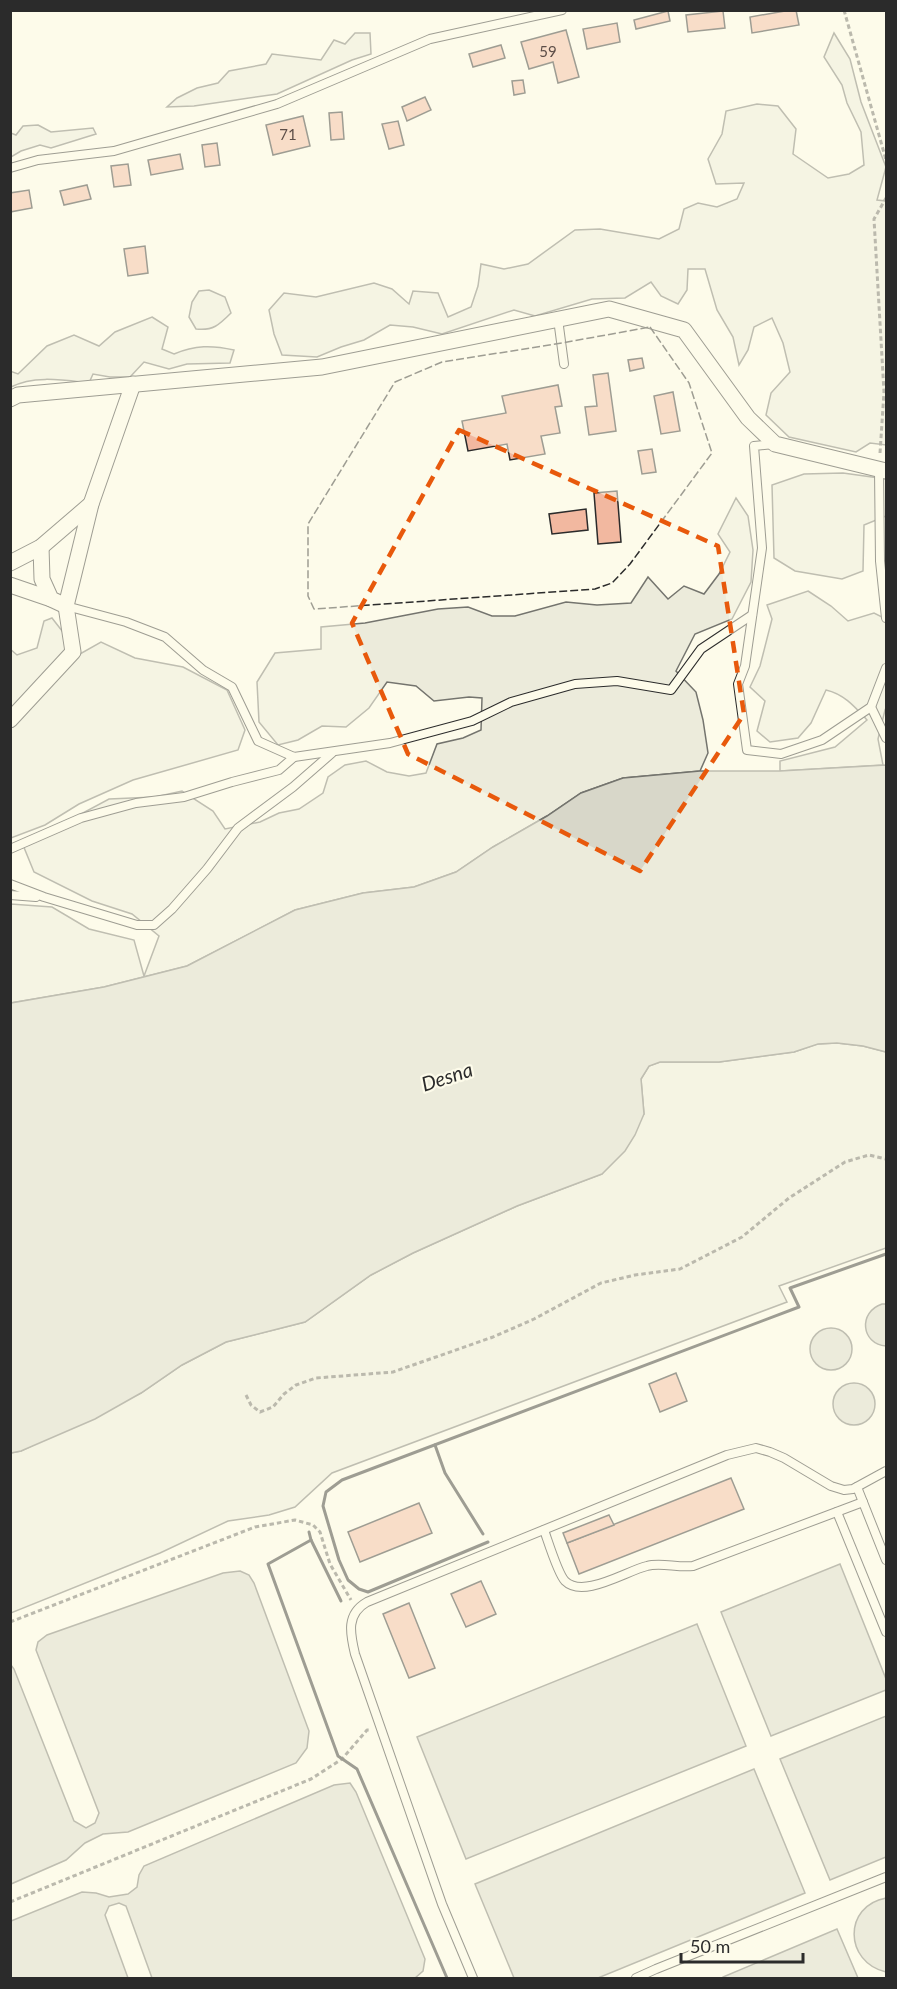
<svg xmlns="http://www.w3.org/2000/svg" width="897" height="1989" viewBox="0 0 897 1989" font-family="Lato,sans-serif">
<rect width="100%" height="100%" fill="#fdfbea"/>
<g fill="#ecebdb" stroke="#74746e" stroke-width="1.5">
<polygon points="355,33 370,33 371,54 352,60 277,94 194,106 167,107 177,98 197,88 218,83 229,71 266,64 272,54 321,60 334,40 345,44"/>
<polygon points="834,33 850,59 861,102 886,167 877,200 886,201 886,445 870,443 856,452 789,437 766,415 771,393 790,372 783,343 772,318 754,327 748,350 739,365 733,337 717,310 705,269 688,269 687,290 678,304 661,296 651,282 625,298 592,299 535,316 514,310 442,334 413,327 390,325 364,340 341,347 317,357 282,355 274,334 269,310 284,293 316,297 374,283 392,289 409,304 413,291 438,293 448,317 471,307 478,286 481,264 504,269 528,264 575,230 600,229 659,239 679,229 684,209 698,203 717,207 737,199 744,183 716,184 708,159 722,134 726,111 757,104 778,106 796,129 793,154 828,178 849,174 864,165 861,132 847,103 842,85 824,57"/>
<polygon points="38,125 51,132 93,128 96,134 51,148 40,145 21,151 11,157 11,133 16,135 23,126"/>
<path d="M209,290L225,297L231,313C219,325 213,331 196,329L189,317L192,302L199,291Z"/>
<path d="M152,317L168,327L162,349L174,354C195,345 212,345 234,350L230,363L187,364L169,369L144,362L130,377H110L93,374L89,383C63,380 34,375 11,387L10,371L18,374L47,346L74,335L99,346L115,332Z"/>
<polygon points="843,473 886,479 886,516 864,525 863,571 842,579 795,571 774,558 772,485 804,474"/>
<polygon points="736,498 748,516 753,550 751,582 732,619 695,634 676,671 696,692 703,720 708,753 700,771 623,778 581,793 547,816 493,847 456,872 414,887 363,893 295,910 187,966 104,987 11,1003 11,904 52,907 89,929 134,940 144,976 159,936 132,914 92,901 34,872 23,845 109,799 155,797 182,791 213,811 225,829 260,822 279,813 299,809 323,793 328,777 345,765 366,761 387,772 409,776 426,773 437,744 463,738 481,730 482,698 469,697 434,701 416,686 387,682 369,708 346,727 322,726 298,740 278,745 259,722 257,682 275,653 321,649 321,627 365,623 438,609 468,607 492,616 515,616 566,602 597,605 631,603 648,577 668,599 684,586 704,594 719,574 730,552 718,534"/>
<path d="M808,591L831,606L848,621L874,613L886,619V711L885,710L878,739L883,765L780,771V761L835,747L867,720C855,707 844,694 826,690L811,723L798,738L770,742L757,731L765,701L750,687L760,666L772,619L767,605Z"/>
<polygon points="52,618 80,654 101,642 135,658 183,667 227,690 245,730 238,750 133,780 79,804 45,825 11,838 10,649 17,655 37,648 44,621"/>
<polygon points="837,1043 863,1046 886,1052 886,1248 779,1286 787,1302 332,1473 295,1507 269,1515 228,1521 160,1553 11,1613 10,1453 21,1451 141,1393 182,1365 226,1342 305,1322 371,1275 413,1253 517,1206 602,1174 644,1114 641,1079 649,1066 660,1062 719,1062 794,1052 817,1044"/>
</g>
<g fill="#d8d7c9" stroke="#74746e" stroke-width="1.5">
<polygon points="886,765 886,1052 863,1046 837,1043 818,1044 794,1052 719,1062 660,1062 649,1066 641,1079 644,1114 635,1135 625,1151 602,1174 517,1206 413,1253 371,1275 305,1322 226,1342 182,1365 141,1393 95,1419 21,1451 11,1453 11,1003 104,987 187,966 295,910 363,893 414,887 456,872 493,847 547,816 581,793 623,778 700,771 780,771"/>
<path d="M882,1304H886V1346C861,1344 858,1312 882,1304Z"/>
<circle cx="831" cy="1349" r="21"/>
<circle cx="854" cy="1404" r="21"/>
<polygon points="840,1564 886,1679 886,1690 771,1736 721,1612"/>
<polygon points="240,1571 249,1575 254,1583 309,1731 307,1748 296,1763 128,1832 103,1834 85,1843 66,1860 11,1884 11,1665 14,1669 74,1821 86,1828 95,1823 99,1813 36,1650 38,1642 47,1635 223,1573"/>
<polygon points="697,1624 746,1746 466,1859 417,1737"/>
<polygon points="886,1716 886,1857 830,1880 780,1759"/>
<polygon points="754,1769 805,1893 598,1978 514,1978 475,1884"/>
<polygon points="350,1783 356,1792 425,1959 423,1971 415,1978 152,1978 126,1906 119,1903 109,1906 105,1915 128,1978 11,1978 11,1921 82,1892 96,1893 109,1897 128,1894 137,1887 139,1875 144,1866 334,1785"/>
<path d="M886,1898V1972C844,1962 843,1906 886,1898Z"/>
<polygon points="837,1929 858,1978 723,1978 723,1977"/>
</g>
<g fill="#f2b8a0" stroke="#2b2b2b" stroke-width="1.5">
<polygon points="791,10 796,10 799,25 752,33 750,17"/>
<polygon points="668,11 670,21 636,29 634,20"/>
<polygon points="723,11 725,28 688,32 686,15"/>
<polygon points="617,23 620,42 587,49 583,29"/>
<polygon points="566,30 579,77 558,83 553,62 529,69 521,42"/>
<polygon points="501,45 505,58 473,67 469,54"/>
<polygon points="523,80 525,93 514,95 512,81"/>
<polygon points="425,97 431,110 407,121 402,107"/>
<polygon points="342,112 344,139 331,140 329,113"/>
<polygon points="303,116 310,146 273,155 266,125"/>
<polygon points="398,121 404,145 389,149 382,124"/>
<polygon points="217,143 220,165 205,167 202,145"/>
<polygon points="180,154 183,169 151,175 148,160"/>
<polygon points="128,164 131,185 114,187 111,166"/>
<polygon points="87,185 91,199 64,205 60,191"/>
<polygon points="29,190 32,208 10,212 10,193"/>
<polygon points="145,246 148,273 128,276 124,249"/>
<polygon points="642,358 644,368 630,371 628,360"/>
<polygon points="608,373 616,431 589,435 585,407 597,406 593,375"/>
<polygon points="558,385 562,406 555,407 560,433 541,436 545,454 510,460 507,444 468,451 462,421 506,413 502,396"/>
<polygon points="673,392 680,431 661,434 654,396"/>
<polygon points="652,449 656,472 642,474 638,451"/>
<polygon points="617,491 621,542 598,544 594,493"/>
<polygon points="586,509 588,530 552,534 549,514"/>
<polygon points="676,1373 687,1401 660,1412 649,1384"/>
<polygon points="731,1478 744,1509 579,1574 567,1543"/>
<polygon points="419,1503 432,1533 360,1562 348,1532"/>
<polygon points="609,1515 614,1525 567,1543 563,1533"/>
<polygon points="481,1581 496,1614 466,1627 451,1594"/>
<polygon points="409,1603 435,1668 409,1678 383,1614"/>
</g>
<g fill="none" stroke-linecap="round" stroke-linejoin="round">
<defs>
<g id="lane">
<polyline points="10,168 38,160 114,151 277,104 430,39 562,10"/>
<polyline points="558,319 564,364"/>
<polyline points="774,444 754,446 762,548 745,666 738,684 747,750 781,754 822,740 871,707 886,668"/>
<polyline points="879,470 880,561 886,618"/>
<polyline points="66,606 126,622 165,637 203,670 232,687 258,741 294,757 390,743 472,721 511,702 575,684 617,681 671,690 701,649 752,615"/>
<polyline points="871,707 886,738"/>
<polyline points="10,849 81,818 136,803 184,797 232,782 279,770 294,757"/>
<polyline points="10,884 44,897 137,925 154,925 172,909 207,869 238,828 293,787 332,753"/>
<polyline points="10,895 36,897"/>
<polyline points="857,1487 886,1560"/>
<polyline points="837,1512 886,1632"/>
<path d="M544,1530C548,1541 558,1574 565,1581C583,1599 626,1571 647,1566C660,1562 678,1568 693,1566L863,1502"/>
<path d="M473,1978L442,1904L355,1654C350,1633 346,1614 367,1602L727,1455L756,1448L770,1452L784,1458L831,1486L844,1490L853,1489L886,1471"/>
<polyline points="636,1978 656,1969 886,1877"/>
</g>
<g id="street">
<polyline points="10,399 18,395 322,367 609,309 684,330 748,418 775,444 886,471"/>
<polyline points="41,547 42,579 51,599 66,606"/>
<polyline points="10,563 41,547 91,504"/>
<polyline points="10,585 51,599"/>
<polyline points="10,720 73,652 66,606 91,504 133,384"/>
</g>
</defs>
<use href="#lane" stroke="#2b2b2b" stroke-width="10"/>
<use href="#street" stroke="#2b2b2b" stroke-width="17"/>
<g stroke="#6a6964" stroke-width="3" stroke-dasharray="4.5 3" stroke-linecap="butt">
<polyline points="844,10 886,160"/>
<polyline points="880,453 884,392 874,219 886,198"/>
<polyline points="246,1395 251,1405 260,1412 273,1407 284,1394 296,1385 316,1378 393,1372 493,1337 534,1319 601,1283 635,1275 680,1269 742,1237 789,1198 845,1162 869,1155 886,1159"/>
<polyline points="10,1622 255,1527 295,1520 313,1525 320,1532 330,1564 351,1600"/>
<polyline points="10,1902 311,1779 342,1759 367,1730 370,1730"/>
</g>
<use href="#lane" stroke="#fdfbea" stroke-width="8"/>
<use href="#street" stroke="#fdfbea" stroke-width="15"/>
<polygon stroke="#2b2b2b" stroke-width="1.5" stroke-dasharray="8 3" stroke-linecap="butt" points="650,327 689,383 712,453 630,564 612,583 595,589 314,609 308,596 308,524 395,382 442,362 562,343"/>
<g stroke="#2b2b2b" stroke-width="3">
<polyline points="435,1445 445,1473 483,1534"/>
<polyline points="309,1532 311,1540 341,1601"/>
<polyline points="311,1540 268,1564 338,1756 357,1769 447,1978"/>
<polyline points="488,1542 368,1592 359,1589 348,1580 339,1560 323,1506 326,1492 342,1480 799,1307 790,1288 886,1254"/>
</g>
</g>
<path d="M0 0H897V1989H0ZM459,430L718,546L744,714L640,871L408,754L352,623Z" fill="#fdfbea" fill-opacity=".55" fill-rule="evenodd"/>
<path fill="none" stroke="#e8590c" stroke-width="4.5" stroke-dasharray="12 8" stroke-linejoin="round" d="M459,430L718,546L744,714L640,871L408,754L352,623Z"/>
<g text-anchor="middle" stroke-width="4.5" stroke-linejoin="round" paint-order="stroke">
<g font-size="15" fill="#5d4e48">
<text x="548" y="57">59</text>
<text x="288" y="140">71</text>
</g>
<g font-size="20" font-style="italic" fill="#2b2b2b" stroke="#fdfbea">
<text transform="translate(447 1077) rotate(-18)" y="7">Desna</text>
</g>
</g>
<rect width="897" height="1989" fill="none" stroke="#2b2b2b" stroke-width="24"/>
<path d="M681 1953v9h122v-9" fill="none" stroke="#2b2b2b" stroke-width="3"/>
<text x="690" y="1953" font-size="18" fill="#2b2b2b" stroke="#fdfbea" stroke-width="4.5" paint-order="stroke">50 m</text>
</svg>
